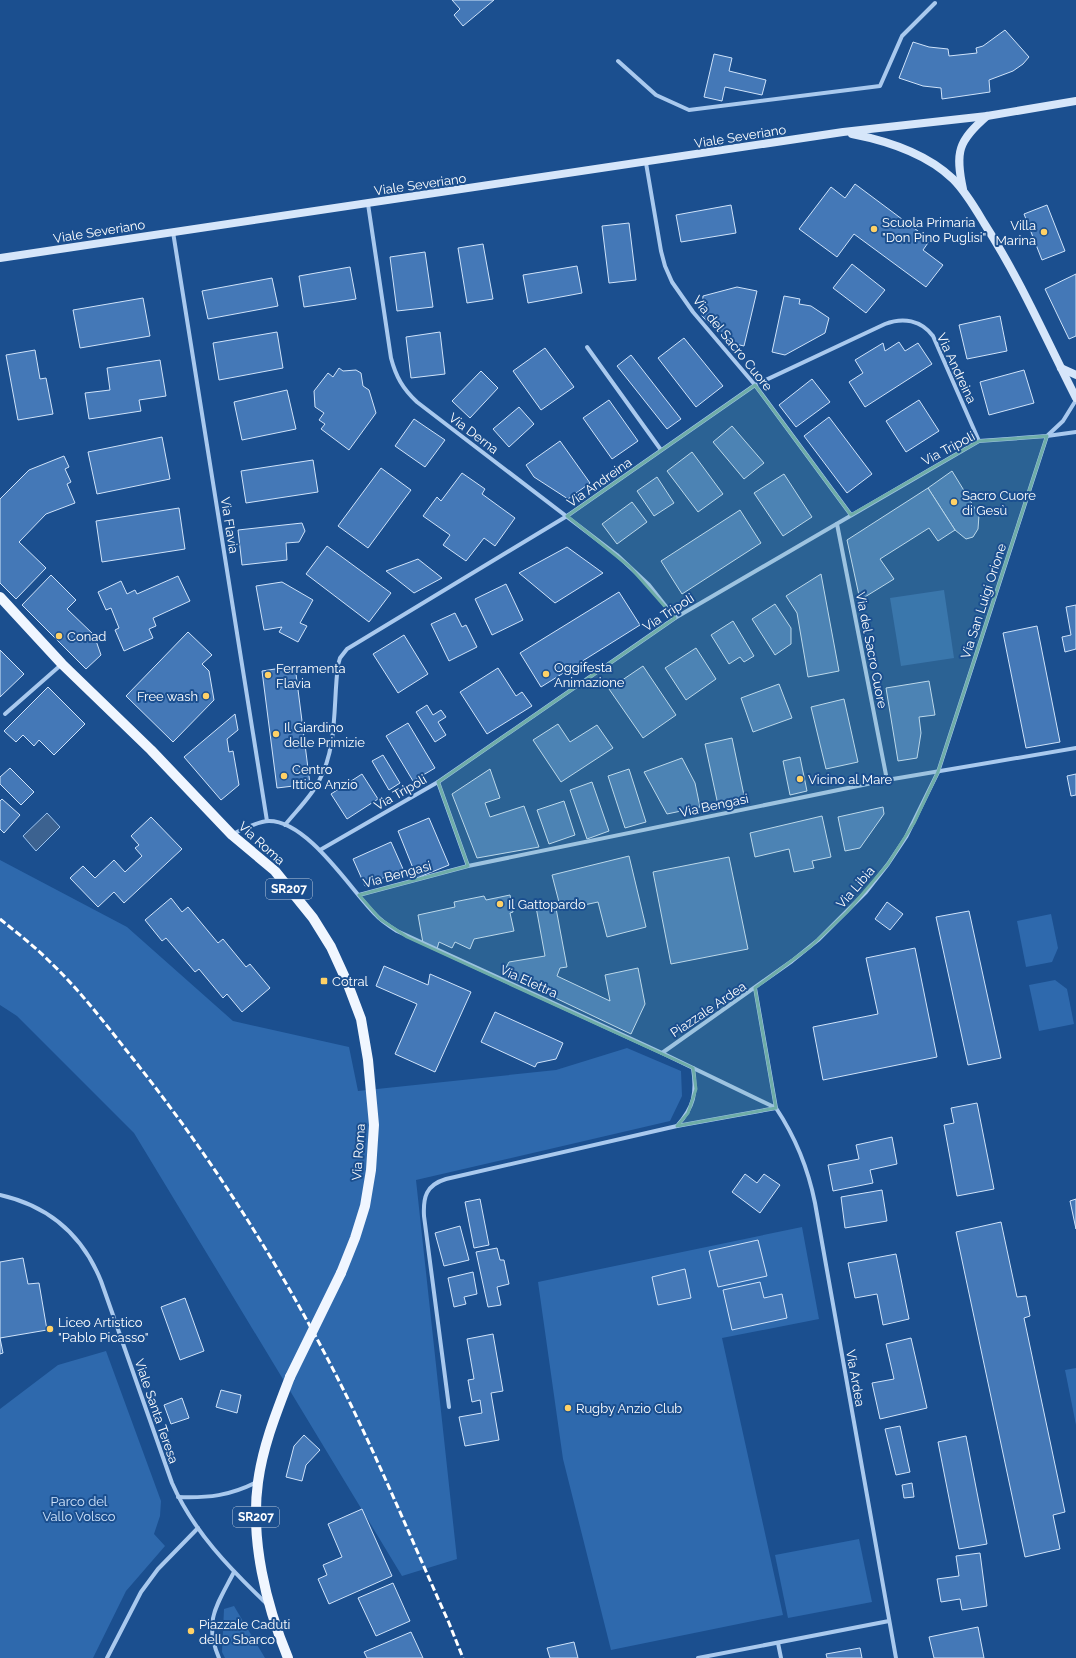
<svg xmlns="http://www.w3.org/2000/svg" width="1076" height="1658" viewBox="0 0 1076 1658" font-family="Raleway,sans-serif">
<rect width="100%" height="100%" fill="#1b4f8f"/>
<g fill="#2e69ad">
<polygon points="944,590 954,658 901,666 890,598"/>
<polygon points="0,860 127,927 233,1021 349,1047 358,1091 556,1070 627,1048 681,1071 682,1096 670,1121 416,1180 457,1559 402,1576 134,1133 17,1016 0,1005"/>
<polygon points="1051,914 1058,948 1052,962 1026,967 1017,921"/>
<polygon points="1055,980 1067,989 1074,1024 1039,1031 1029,985"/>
<polygon points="802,1227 819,1319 722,1338 783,1615 611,1650 563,1459 538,1282"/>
<polygon points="106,1351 161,1501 160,1516 154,1534 165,1546 126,1591 93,1658 0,1658 0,1409 58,1365"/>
<polygon points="1076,1368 1076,1425 1065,1370"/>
<polygon points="859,1539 872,1602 788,1618 775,1555"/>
<polygon points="234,1606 265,1658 225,1658 222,1652 224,1609"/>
</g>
<polygon fill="#3c6290" stroke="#9cc4f0" points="47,813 60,827 36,851 23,836"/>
<g fill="#4478b7" stroke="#cfe3fa">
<polygon points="452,0 494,0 463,26 454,15 460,9"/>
<polygon points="1005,30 1029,57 1023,64 1013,71 989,80 990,92 942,99 941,88 923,86 899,78 913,42 929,47 948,49 949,56 977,53 976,48 983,46"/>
<polygon points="714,54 732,58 729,71 766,80 762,95 725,87 722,101 704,97"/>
<polygon points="855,184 930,240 923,250 943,265 926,287 854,234 837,257 799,229 831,187 845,198"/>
<polygon points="731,205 736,233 681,242 676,215"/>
<polygon points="1047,205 1065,251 1042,260 1024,214"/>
<polygon points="629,223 636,280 609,283 602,226"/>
<polygon points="483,244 493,299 467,303 458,248"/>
<polygon points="425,252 433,307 397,311 390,257"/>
<polygon points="852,264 885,290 866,313 833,288"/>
<polygon points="577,266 582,293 528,303 523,275"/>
<polygon points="350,267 356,299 304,307 299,276"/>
<polygon points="1076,274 1076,336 1069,339 1045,289"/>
<polygon points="272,278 278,306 208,319 202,291"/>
<polygon points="737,287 757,291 744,346 727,342 702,316 703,296"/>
<polygon points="784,296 800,299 799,304 811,306 829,318 825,333 785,355 772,352"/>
<polygon points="143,298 150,336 80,348 73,310"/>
<polygon points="1000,316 1007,351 967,359 959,325"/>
<polygon points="277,332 283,368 219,380 213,343"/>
<polygon points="440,332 445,374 411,378 406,337"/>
<polygon points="684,338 723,386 696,407 658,358"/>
<polygon points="899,342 905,351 918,343 932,364 865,407 849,382 863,373 855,360 883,343 885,351"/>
<polygon points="545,348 574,387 541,410 513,371"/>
<polygon points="35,350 40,379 46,378 53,414 18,420 6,355"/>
<polygon points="631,355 681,419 667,429 617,366"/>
<polygon points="160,360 166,396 139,400 141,411 89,419 85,393 110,390 107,368"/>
<polygon points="339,368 343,371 356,370 361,373 363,386 369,390 376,413 349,450 321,429 325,424 319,420 324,413 315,407 314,391 328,373 333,377"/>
<polygon points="1024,370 1034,403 989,415 980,382"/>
<polygon points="481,371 498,388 470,418 452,401"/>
<polygon points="812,379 830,402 796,427 779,405"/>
<polygon points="287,390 296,429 242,440 234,402"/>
<polygon points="609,400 638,441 612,459 583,418"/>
<polygon points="919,400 939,431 906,452 886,421"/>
<polygon points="519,407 534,424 509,447 493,429"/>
<polygon points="829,417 872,474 847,493 804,436"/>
<polygon points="414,419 445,440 425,467 395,446"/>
<polygon points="732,426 764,463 744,479 713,442"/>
<polygon points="162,437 170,479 97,494 88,452"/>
<polygon points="560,441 590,483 568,499 534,477 526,465"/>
<polygon points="692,452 723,494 698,512 667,471"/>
<polygon points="64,456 69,467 65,469 71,482 67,484 75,503 46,514 19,542 46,568 16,599 0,583 0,499 29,470"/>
<polygon points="313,460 318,492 246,503 241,471"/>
<polygon points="381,468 411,490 368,548 338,526"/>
<polygon points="952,471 979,515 978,529 973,537 966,539 955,530 928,488"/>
<polygon points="462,473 485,489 482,494 515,518 495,546 484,538 466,561 443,545 450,535 423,516 437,497 441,501"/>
<polygon points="784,474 812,517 783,536 754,493"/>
<polygon points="657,477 674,503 654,516 637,491"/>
<polygon points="928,488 955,530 938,541 929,528 880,559 894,579 860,600 847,540"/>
<polygon points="632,502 647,522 617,544 602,524"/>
<polygon points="179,508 185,549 102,562 96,521"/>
<polygon points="740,510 761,543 682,594 661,561"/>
<polygon points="302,523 305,531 299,542 286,543 287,560 242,565 238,530"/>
<polygon points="327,546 391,593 369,622 306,574"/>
<polygon points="567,547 603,573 555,603 519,573"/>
<polygon points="418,559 442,578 414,593 386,571"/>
<polygon points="821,574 839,671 808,677 797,613 786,596"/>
<polygon points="51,575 76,600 67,609 94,635 101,655 86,669 22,605"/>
<polygon points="178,576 190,601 153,618 156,626 149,629 153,638 124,651 115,630 119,628 111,608 106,610 98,592 121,581 127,594 135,590 137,594"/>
<polygon points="282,582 313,600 300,623 307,626 298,642 279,632 282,627 264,630 256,586"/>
<polygon points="506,584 523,620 492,635 475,599"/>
<polygon points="619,592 640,625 541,687 520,653"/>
<polygon points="775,604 791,628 791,644 775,655 752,619"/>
<polygon points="1076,605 1076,649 1065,652 1062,637 1071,635 1066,607"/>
<polygon points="455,613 462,627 466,625 477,647 449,661 431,624"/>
<polygon points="733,621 754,656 744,662 740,657 729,664 711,635"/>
<polygon points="1037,626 1060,742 1026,748 1003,633"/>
<polygon points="188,632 212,655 202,664 209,671 214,700 173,742 126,696"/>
<polygon points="404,635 428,674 398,693 373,654"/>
<polygon points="696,648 716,679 686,700 665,668"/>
<polygon points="0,650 24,674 0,697"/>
<polygon points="295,666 310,784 277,788 262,671"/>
<polygon points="643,666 676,715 643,738 609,689"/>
<polygon points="498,668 516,696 522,692 532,706 487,734 460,692"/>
<polygon points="929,681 935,715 919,717 921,733 917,758 898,761 886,688"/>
<polygon points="779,684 792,718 753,732 741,698"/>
<polygon points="48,687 85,724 54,755 39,740 34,746 23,735 16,742 4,731"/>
<polygon points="844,699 858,762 826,769 811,707"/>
<polygon points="427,705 433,715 441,710 446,717 438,722 446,735 435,742 416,712"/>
<polygon points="235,714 238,730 227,739 229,752 233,751 239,785 221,800 184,757"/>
<polygon points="408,723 435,768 413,781 386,736"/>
<polygon points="558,724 570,742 597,725 613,748 561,782 533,740"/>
<polygon points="732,738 745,800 718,805 705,744"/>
<polygon points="383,755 400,783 389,790 372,761"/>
<polygon points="800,757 807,791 790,795 783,761"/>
<polygon points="682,758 695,783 700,807 667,814 644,772"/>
<polygon points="10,768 34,792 21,805 0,784 0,777"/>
<polygon points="490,769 500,798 485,803 490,817 524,806 539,847 477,858 452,794"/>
<polygon points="629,769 646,822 625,828 608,776"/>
<polygon points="362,774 378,799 347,819 331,794"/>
<polygon points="1076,774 1076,795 1071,796 1067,776"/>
<polygon points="592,782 609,831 587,839 570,790"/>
<polygon points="2,799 20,815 4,833 0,829 0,801"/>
<polygon points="564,801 575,835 549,844 537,810"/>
<polygon points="883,807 884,814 860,848 845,851 838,817"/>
<polygon points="822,816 831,857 812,861 814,868 794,872 789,849 755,857 750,833"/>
<polygon points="151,817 182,849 124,903 114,892 98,907 70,878 83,866 95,878 114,860 125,872 142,856 135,848 139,845 131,836"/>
<polygon points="429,818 449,865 417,878 398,831"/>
<polygon points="391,842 403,869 365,886 353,859"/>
<polygon points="629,856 646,927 607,937 598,902 561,910 552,875"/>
<polygon points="729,857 748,949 671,964 653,872"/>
<polygon points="510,895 513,912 510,913 514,931 474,939 470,949 455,942 452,948 439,942 437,949 423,943 418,915 455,907 454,902 484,896 486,900"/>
<polygon points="171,898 182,912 188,907 218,943 223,939 246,967 250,964 270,988 242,1012 227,994 223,998 199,969 195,972 166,938 162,941 145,920"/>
<polygon points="887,902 903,914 890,930 875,919"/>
<polygon points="555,903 567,967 560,968 557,976 610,1001 605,975 638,968 645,1004 631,1034 503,973 509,962 545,956 536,907"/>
<polygon points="969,911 1001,1058 968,1065 936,917"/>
<polygon points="915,948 937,1057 823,1080 813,1027 878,1014 866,958"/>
<polygon points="384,966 428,985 430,974 471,992 435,1072 395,1054 417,1004 376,986"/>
<polygon points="495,1012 563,1043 556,1059 537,1063 535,1067 481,1042"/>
<polygon points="977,1103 994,1189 957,1196 944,1125 954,1123 951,1108"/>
<polygon points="892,1137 897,1164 870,1170 873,1183 833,1191 828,1165 859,1159 856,1145"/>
<polygon points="745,1174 757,1183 764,1174 780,1185 760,1213 732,1192"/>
<polygon points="882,1190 887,1221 845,1228 841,1197"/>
<polygon points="480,1199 489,1245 474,1248 465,1202"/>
<polygon points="1076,1199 1076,1229 1070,1201"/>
<polygon points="1001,1222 1017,1297 1026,1296 1030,1316 1024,1318 1065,1512 1053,1515 1060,1549 1025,1557 956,1232"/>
<polygon points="460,1226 469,1260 444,1266 435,1233"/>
<polygon points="758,1240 767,1276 718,1287 709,1251"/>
<polygon points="497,1248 500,1260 504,1260 509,1284 497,1287 501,1305 488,1307 476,1252"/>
<polygon points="896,1254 909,1319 883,1325 877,1294 855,1298 848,1263"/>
<polygon points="23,1258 28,1284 39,1283 47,1330 0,1338 3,1353 0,1354 0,1262"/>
<polygon points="685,1269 691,1298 658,1305 652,1277"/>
<polygon points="473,1272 477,1294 464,1297 466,1304 454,1307 448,1278"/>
<polygon points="760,1282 764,1298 782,1294 787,1318 732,1330 723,1290"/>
<polygon points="185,1298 204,1351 180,1360 161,1307"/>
<polygon points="493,1334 503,1391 491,1393 499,1440 465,1446 459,1417 482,1413 480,1400 472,1402 468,1380 474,1379 467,1339"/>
<polygon points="911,1338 927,1408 880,1419 872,1383 894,1379 886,1344"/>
<polygon points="221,1390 241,1395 237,1413 216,1407"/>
<polygon points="182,1398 189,1418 171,1424 164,1405"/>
<polygon points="900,1426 910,1472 896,1475 885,1429"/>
<polygon points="304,1435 320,1450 306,1465 302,1481 286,1477 294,1446"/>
<polygon points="966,1436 987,1544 959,1549 938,1442"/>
<polygon points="912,1483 914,1497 904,1498 902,1485"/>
<polygon points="362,1509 392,1576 329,1604 318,1579 327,1575 323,1565 342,1557 328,1524"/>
<polygon points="980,1553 987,1606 962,1610 960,1599 941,1602 937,1579 959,1576 956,1556"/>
<polygon points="393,1583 410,1621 376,1636 358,1598"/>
<polygon points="978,1627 984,1658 934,1658 929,1637"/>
<polygon points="411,1632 423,1658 367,1658 364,1652"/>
<polygon points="574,1642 578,1658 550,1658 547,1648"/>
<polygon points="860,1648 862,1658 827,1658 826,1654"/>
</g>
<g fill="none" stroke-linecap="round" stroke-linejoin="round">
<g stroke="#a9c9ee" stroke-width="4">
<polyline points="618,61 656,95 689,110 880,86 902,36 935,3"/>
<polyline points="646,163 661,251 665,266 672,282 693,312 755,385 851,515"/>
<path d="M368,204L391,358C396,377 403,389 417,402L617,555L649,585L675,618"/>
<polyline points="173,232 267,821"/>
<polyline points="587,347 661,450"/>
<polyline points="837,524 887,780"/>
<polyline points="5,714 62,664"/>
<polyline points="438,782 468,866"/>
<path d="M285,825C296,811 311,797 319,781C338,746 333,703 338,665L340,658L347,649L567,516L755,385L885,324C903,317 921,320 933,336L979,441"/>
<path d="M232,834C243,830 257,821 269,821C308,821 350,889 375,914C381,921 389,926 397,931L662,1053"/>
<polyline points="320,850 438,782 675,618 979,441 1047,436 1076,432"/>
<polyline points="359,895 468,866 887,780 1076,748"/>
<polyline points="755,988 776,1108 662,1053 792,961 818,940 866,892 888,864 906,837 938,772 1047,436 1063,421 1076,400"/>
<path d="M693,1068C697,1093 694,1107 677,1126L776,1108C796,1138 808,1168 815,1203L896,1658"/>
<path d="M0,1195C49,1206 82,1234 101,1281L172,1483C193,1531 230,1569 268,1605"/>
<path d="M449,1407L424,1216C423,1197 426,1185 446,1179L677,1126"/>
<path d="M178,1497C209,1498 229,1496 257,1482"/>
<polyline points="778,1643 781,1658"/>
<polyline points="107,1658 141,1592 158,1569 198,1528"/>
<path d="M219,1658C203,1621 217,1605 234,1572"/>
<polyline points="698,1658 889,1621"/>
</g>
<g stroke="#d6e6fa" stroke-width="8">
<path d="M852,134C888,141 926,153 953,179C966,192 975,208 984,223C1020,279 1046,339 1076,398"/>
<path d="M963,189C955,152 958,141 987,116"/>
<polyline points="0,258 843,132 987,116 1076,101"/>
<polyline points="1061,368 1076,375"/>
</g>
<g stroke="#f0f6ff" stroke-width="10">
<polyline points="0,597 62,664 151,750 232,835 275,871 313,918 331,947 347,982 361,1019 368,1060 374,1125 371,1170 365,1206 355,1238 341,1273"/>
<path d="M288,1658C266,1605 250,1540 258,1482C263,1445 277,1411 290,1377"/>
</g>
<path stroke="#fff" stroke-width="3" stroke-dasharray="7 3" stroke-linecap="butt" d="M0,919C16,932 33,945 48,960C80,990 107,1026 134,1060C218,1166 290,1281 350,1403C385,1475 416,1550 449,1623L463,1658"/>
<polyline stroke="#f0f6ff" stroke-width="10" points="290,1377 341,1273"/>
</g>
<path fill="#6fada8" fill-opacity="0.2" stroke="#6fada8" stroke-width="3" stroke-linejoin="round" d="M755,385L851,515L979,441L1047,436L938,772L914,823L888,864L847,912L810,947L755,988L776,1108L677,1126L688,1113L696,1089L693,1068L407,937L380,919L359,895L468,866L438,782L675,618L630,567L567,516Z"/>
<g fill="#ffd166" stroke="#1b4f8f" stroke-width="1.5">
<circle cx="874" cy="229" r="4"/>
<circle cx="1044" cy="232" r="4"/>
<circle cx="954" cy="502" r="4"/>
<circle cx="59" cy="636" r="4"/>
<circle cx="546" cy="674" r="4"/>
<circle cx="268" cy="675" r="4"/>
<circle cx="206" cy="696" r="4"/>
<circle cx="276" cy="734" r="4"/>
<circle cx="284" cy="776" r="4"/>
<circle cx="800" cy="779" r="4"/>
<circle cx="500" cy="904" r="4"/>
<rect x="320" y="977" width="8" height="8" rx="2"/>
<circle cx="50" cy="1329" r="4"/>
<circle cx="568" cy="1408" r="4"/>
<circle cx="191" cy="1631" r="4"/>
</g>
<g text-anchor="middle" stroke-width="4" stroke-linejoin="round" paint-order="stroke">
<g fill="#1b4f8f" stroke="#bbcadd" stroke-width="1">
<rect x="266" y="879" width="46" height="20" rx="3"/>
<rect x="233" y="1507" width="46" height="20" rx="3"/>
</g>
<g font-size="12" font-weight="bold" fill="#fff">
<text x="289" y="893">SR207</text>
<text x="256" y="1521">SR207</text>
</g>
<g font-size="13" fill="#fff" stroke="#1b4f8f">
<text transform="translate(740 136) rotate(-9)" y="5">Viale Severiano</text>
<text transform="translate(420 184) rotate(-8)" y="5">Viale Severiano</text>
<text transform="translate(99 231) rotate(-9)" y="5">Viale Severiano</text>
<text transform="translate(733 343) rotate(51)" y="5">Via del Sacro Cuore</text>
<text transform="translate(957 368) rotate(65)" y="5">Via Andreina</text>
<text transform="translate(474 433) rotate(37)" y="5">Via Derna</text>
<text transform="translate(948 448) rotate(-28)" y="5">Via Tripoli</text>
<text transform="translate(599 482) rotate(-35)" y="5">Via Andreina</text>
<text transform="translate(230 525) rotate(81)" y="5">Via Flavia</text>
<text transform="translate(983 601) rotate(-72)" y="5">Via San Luigi Orione</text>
<text transform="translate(668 612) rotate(-33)" y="5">Via Tripoli</text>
<text transform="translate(872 650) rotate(79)" y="5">Via del Sacro Cuore</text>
<text transform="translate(400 792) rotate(-30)" y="5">Via Tripoli</text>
<text transform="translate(714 805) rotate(-12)" y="5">Via Bengasi</text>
<text transform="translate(262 843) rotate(42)" y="5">Via Roma</text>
<text transform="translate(397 874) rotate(-15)" y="5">Via Bengasi</text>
<text transform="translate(855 887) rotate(-49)" y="5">Via Libia</text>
<text transform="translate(529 981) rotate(24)" y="5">Via Elettra</text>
<text transform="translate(708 1009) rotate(-34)" y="5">Piazzale Ardea</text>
<text transform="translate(358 1152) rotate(-86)" y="5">Via Roma</text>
<text transform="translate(856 1378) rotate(80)" y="5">Via Ardea</text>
<text transform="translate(157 1411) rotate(71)" y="5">Viale Santa Teresa</text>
</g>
<g font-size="13" fill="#fff" stroke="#1b4f8f" text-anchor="start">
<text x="882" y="227">Scuola Primaria<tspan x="882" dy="15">"Don Pino Puglisi"</tspan></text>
<text x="1036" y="230" text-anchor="end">Villa<tspan x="1036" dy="15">Marina</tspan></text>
<text x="962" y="500">Sacro Cuore<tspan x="962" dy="15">di Gesù</tspan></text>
<text x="67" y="641">Conad</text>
<text x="554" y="672">Oggifesta<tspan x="554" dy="15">Animazione</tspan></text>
<text x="276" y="673">Ferramenta<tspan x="276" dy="15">Flavia</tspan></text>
<text x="198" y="701" text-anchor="end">Free wash</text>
<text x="284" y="732">Il Giardino<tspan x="284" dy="15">delle Primizie</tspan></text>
<text x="292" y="774">Centro<tspan x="292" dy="15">Ittico Anzio</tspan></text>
<text x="808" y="784">Vicino al Mare</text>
<text x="508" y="909">Il Gattopardo</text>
<text x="332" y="986">Cotral</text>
<text x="58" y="1327">Liceo Artistico<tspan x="58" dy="15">"Pablo Picasso"</tspan></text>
<text x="576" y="1413">Rugby Anzio Club</text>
<text x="199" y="1629">Piazzale Caduti<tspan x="199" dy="15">dello Sbarco</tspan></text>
</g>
<g font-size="13" fill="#cfe3fa" stroke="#1b4f8f">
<text x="79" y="1506">Parco del<tspan x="79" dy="15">Vallo Volsco</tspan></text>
</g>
</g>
</svg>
